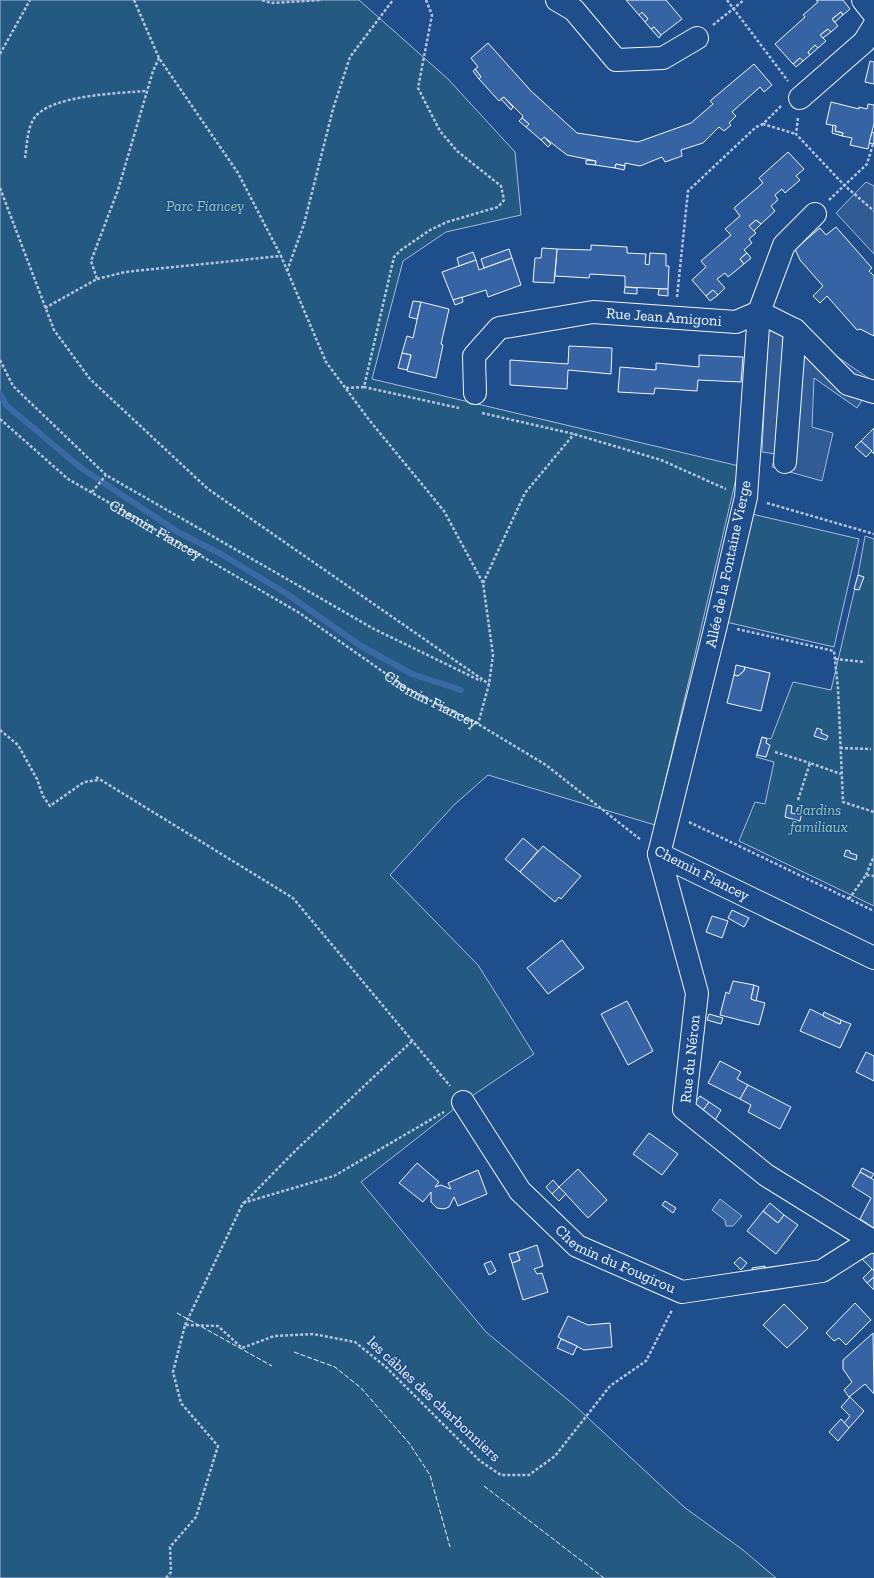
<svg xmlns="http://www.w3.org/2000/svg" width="874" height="1578" viewBox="0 0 874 1578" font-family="'Zilla Slab',serif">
<rect width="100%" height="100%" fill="#1f4e8c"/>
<g fill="#245a82" stroke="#a8bbd7">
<polygon points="0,0 359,0 448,79 515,152 521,215 446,232 403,261 372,379 739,466 655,825 488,775 454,805 390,875 478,965 534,1054 463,1102 361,1182 486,1332 573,1404 684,1507 743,1550 776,1578 0,1578"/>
<polygon points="752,514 859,539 834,647 726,622"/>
<polygon points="865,536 874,539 874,906 739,841 755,802 765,804 774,762 756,757 762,737 771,739 793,682 831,690 858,575"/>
</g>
<g fill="#305b95" stroke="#a8bbd7">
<polygon points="866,182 874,186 874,254 836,213"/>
<polygon points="768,331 809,331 829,351 874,382 857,408 814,378 812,427 833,433 822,481 772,467 776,454 762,452"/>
</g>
<polygon fill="#3b69a3" stroke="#a8bbd7" points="720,1199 742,1216 733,1226 726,1226 725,1220 712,1210"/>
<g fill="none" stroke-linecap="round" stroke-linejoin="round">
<polyline stroke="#3b69a3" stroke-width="6" points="0,394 6,405 81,468 178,532 221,554 287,594 361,646 412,674 461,690"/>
</g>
<g fill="#3563a3" stroke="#f2f6ff">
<polygon points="626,0 666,0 682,19 661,35 654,27 651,29 645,22 648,19 642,12 639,15"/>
<polygon points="816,0 843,0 850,9 843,15 841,12 832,19 838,26 831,32 828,29 820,35 826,41 818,48 815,45 808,52 810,55 803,61 800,58 793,64 775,44 805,17 803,15 818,2"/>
<polygon points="642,12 648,19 645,22 639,15"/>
<polygon points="841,12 843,15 835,22 832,19"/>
<polygon points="654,27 661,35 659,38 651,29"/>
<polygon points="828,29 831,32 823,38 820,35"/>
<polygon points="488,43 531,91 577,133 638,142 691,123 713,104 710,101 754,64 772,85 764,92 760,87 732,112 736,116 729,123 731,125 724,131 719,127 703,143 681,150 682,156 665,162 662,157 640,166 625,163 625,166 616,164 615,168 595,165 596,161 567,155 544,137 541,140 526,127 529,124 522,118 523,116 504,97 499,101 479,79 481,77 475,69 478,67 471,58"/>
<polygon points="815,45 818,48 810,55 808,52"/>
<polygon points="800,58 803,61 796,67 793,64"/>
<polygon points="870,61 874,62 874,84 865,82"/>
<polygon points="475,69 481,77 479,79 473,71"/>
<polygon points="504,97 513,107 511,110 501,99"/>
<polygon points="831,102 859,109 859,107 867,109 868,104 874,105 874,123 868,149 850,145 852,138 842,136 843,133 835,131 836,126 826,124"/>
<polygon points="522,118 529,124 526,127 519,121"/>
<polygon points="833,125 836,126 835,131 843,133 842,136 832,133"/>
<polygon points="872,132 874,133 874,144 869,143"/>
<polygon points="544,137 551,144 548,147 541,140"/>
<polygon points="788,152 804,169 796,176 800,180 785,193 782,189 775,195 778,200 771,206 775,211 761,224 756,220 749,226 756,233 749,239 752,243 744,250 747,253 740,259 744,264 728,277 725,273 717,279 725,288 718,295 713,290 706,296 692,280 706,267 701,261 731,235 725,229 740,216 734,208 763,183 759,178"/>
<polygon points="586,160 596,161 595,165 586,164"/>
<polygon points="616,164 625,166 624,170 615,168"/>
<polygon points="756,220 761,224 754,231 749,226"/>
<polygon points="836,227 872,268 869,271 874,276 874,336 860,329 857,330 827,296 820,303 813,296 823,286 800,260 795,249 820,228 826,235"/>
<polygon points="591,245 627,247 627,253 646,254 645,264 649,265 650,253 666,254 666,266 669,266 668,289 625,287 625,276 590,274 589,278 555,276 557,249 591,250"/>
<polygon points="542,248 557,249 554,283 533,282 535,258 541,258"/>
<polygon points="509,249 512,258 484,268 481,259"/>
<polygon points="473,252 476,260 459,266 457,258"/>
<polygon points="747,253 751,258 744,264 740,259"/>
<polygon points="512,258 521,285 488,297 486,290 453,300 442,272 476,260 479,270"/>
<polygon points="625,287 637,288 637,294 624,293"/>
<polygon points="659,289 668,289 668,296 658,295"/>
<polygon points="713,290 718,295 710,301 706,296"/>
<polygon points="462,297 463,302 455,305 453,300"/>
<polygon points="413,301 421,302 417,319 409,317"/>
<polygon points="421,302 449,309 441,344 443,345 436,378 407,371 411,355 402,353 407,336 413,338"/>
<polygon points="569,346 612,348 611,374 568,370 567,389 510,385 510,360 568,364"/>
<polygon points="402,353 411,355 407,370 398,368"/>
<polygon points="699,355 743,357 741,382 698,380 697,391 655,388 654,394 618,392 620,367 656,370 656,363 699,367"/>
<polygon points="874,428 874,454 861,441"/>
<polygon points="861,441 872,451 866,457 855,447"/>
<polygon points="858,575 864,577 859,590 854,589"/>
<polygon points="736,665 745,667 744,671 738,676 734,675"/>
<polygon points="745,667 770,673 761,711 727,703 734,675 738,676 744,671"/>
<polygon points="817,728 822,730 821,733 828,736 826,740 814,736"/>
<polygon points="762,737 767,739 766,743 770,745 766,757 757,755"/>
<polygon points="787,805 792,806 791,813 796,814 798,807 803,808 800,821 785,817"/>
<polygon points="523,838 538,851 520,872 505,859"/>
<polygon points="543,846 581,876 561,899 559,897 555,902 520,872"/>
<polygon points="846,850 850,851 850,853 857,855 856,860 844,856"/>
<polygon points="732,910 749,918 744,927 728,918"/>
<polygon points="712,916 728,921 722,938 706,932"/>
<polygon points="562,940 584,968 548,994 527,968"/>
<polygon points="733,981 754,985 751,999 765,1003 759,1025 720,1015 726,992 729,994"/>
<polygon points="754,985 759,987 756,1001 751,999"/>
<polygon points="627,1001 653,1051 628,1065 601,1014"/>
<polygon points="810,1009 840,1024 841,1020 851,1024 840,1048 800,1031"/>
<polygon points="824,1012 841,1020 840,1024 823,1016"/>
<polygon points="709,1014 723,1018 721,1024 707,1020"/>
<polygon points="866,1052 874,1056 874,1081 856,1072"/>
<polygon points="720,1061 741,1072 737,1079 748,1085 740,1099 708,1083"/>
<polygon points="748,1085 791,1107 780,1129 748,1112 751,1105 740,1099"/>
<polygon points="700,1096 709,1102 701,1113 694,1104"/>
<polygon points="709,1102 721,1110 714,1122 701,1113"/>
<polygon points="649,1133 678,1154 662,1175 633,1154"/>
<polygon points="417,1163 439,1182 435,1187 441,1185 451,1189 448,1183 478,1170 487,1194 458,1206 454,1197 449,1207 444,1209 437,1208 431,1202 431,1192 423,1202 399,1183"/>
<polygon points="862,1168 874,1174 871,1178 860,1172"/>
<polygon points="578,1169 607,1200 588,1218 559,1187"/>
<polygon points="860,1172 874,1180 874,1228 860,1219 871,1198 852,1186"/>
<polygon points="553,1180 559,1187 552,1194 546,1187"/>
<polygon points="559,1187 566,1194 559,1201 552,1194"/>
<polygon points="665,1201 676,1208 673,1213 662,1205"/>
<polygon points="770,1203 784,1215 778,1223 763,1211"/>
<polygon points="763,1211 778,1223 784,1215 798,1225 776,1254 747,1231"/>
<polygon points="537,1245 543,1266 534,1269 537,1274 542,1273 548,1292 523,1300 512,1263 520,1260 517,1252"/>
<polygon points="517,1252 520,1260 512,1263 509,1254"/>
<polygon points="874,1252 874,1271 862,1259"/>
<polygon points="740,1257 747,1263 741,1270 734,1263"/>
<polygon points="491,1261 496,1271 489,1275 484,1264"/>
<polygon points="765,1266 765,1273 753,1275 752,1268"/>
<polygon points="872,1269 874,1271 874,1277 867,1283 863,1278"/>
<polygon points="874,1277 874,1290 867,1283"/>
<polygon points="855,1303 871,1320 846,1345 839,1338 834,1341 826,1333"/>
<polygon points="784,1304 808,1328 787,1348 763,1325"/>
<polygon points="568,1316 588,1325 610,1323 612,1347 584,1350 558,1337"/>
<polygon points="873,1333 874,1394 865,1384 849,1397 844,1390 852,1382 843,1369 843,1360"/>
<polygon points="561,1339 577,1346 573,1355 557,1348"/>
<polygon points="850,1397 864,1411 849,1428 844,1423 850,1416 841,1407"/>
<polygon points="841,1419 849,1428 838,1441 829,1432"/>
</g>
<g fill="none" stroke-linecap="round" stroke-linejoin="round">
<defs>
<g id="minor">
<polyline points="557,0 574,10 616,60 663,58 697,38"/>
<polyline points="863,0 874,14"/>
<polyline points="800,98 864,42 874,26"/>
<polyline points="815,214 784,245 759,312 746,497 716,625 659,854 697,993 684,1109 766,1175 874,1242"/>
<path id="s2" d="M475,393L474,356L499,328L593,312L736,322L759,312L795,330L848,384L874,392"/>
<polyline points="785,462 795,330"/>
<polyline points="659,854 874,958"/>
<path id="s3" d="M463,1102L520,1191L577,1246L682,1292L822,1271L871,1240"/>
</g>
</defs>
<use href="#minor" stroke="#f2f6ff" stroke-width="24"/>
<g stroke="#b3c4dc" stroke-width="2.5" stroke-dasharray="3 2" stroke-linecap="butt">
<polyline points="134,0 159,58 238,173 281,256 326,362 370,421 444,511 483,583 493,655 489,684 478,724"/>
<polyline points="262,0 271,3 322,0"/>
<polyline points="426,0 432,15 418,88 440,131 457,151 501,186 504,200 498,207 447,222 430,230 401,250 394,257 364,387 459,408"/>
<polyline points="727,0 788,81"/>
<polyline points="713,25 744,0"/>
<polyline points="0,54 30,0"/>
<polyline points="781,106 763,124 796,134"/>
<polyline points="798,118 796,134 844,185 874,211"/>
<path d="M25,158C27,146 27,127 35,117C52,95 120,93 146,91"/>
<polyline points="0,188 54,330 90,379 208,489 489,684"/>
<polyline points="829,200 867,164 873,144"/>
<polyline points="287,271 304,224 333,109 350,57 393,0"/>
<polyline points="97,279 125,272 281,256"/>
<polyline points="677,297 688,191 756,127 763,124"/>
<polyline points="45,308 97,279 91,261 118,190 153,71 159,58"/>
<polyline points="0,360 13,386 106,475 374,629 481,681"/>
<polyline points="346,388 364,387"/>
<polyline points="482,413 574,434 661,460 726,489"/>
<path id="s1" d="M0,419L68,479L298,612L409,690L478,724L546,765L641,840"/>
<polyline points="92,492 106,475"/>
<polyline points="767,503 874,534"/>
<polyline points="483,583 525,493 574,434"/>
<polyline points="737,629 834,651 838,688 843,802 874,812"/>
<polyline points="835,659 865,662"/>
<polyline points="0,730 18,745 37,779 43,796 50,806 84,782 99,780"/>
<polyline points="840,748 871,749"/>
<polyline points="775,752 810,763"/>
<polyline points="96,777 293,898 450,1086"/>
<polyline points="798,800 810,763 841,774"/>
<polyline points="689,822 874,911"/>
<polyline points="866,875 874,856"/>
<polyline points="849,899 866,875 874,876"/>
<polyline points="244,1203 296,1150 412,1041"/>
<polyline points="185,1325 243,1203 334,1176 444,1112"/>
<polyline points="166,1578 171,1572 170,1547 196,1517 218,1446 181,1403 173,1372 185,1325 218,1326 242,1348 274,1336 313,1334 355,1342 386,1367 480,1461 501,1475 529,1475 555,1456 610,1386 646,1361 672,1310"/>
</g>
<use href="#minor" stroke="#1f4e8c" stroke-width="22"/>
<g stroke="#f2f6ff" stroke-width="1" stroke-dasharray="5 2" stroke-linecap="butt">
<polyline points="177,1313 272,1366"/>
<polyline points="294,1352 335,1367 361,1388 409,1443 430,1475 450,1547"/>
<polyline points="484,1486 604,1578"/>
</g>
</g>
<g text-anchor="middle" stroke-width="3" stroke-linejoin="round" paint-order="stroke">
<g font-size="15" font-style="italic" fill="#97c8a6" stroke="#1f4e8c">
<text x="205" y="211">Parc Fiancey</text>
<text x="819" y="815">Jardins<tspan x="819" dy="17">familiaux</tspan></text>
</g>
<g font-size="15" fill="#f2f6ff" stroke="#1f4e8c">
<text dy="5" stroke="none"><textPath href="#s2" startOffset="241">Rue Jean Amigoni</textPath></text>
<text dy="5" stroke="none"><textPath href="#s1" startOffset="192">Chemin Fiancey</textPath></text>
<text transform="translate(728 564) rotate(-78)" y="5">Allée de la Fontaine Vierge</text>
<text dy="5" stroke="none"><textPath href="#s1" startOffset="516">Chemin Fiancey</textPath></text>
<text transform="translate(702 873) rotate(27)" y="5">Chemin Fiancey</text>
<text transform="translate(690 1059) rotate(-84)" y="5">Rue du Néron</text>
<text dy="5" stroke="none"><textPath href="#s3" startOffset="225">Chemin du Fougirou</textPath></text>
<text transform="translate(434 1399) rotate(43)" y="5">les câbles des charbonniers</text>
</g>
</g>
</svg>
